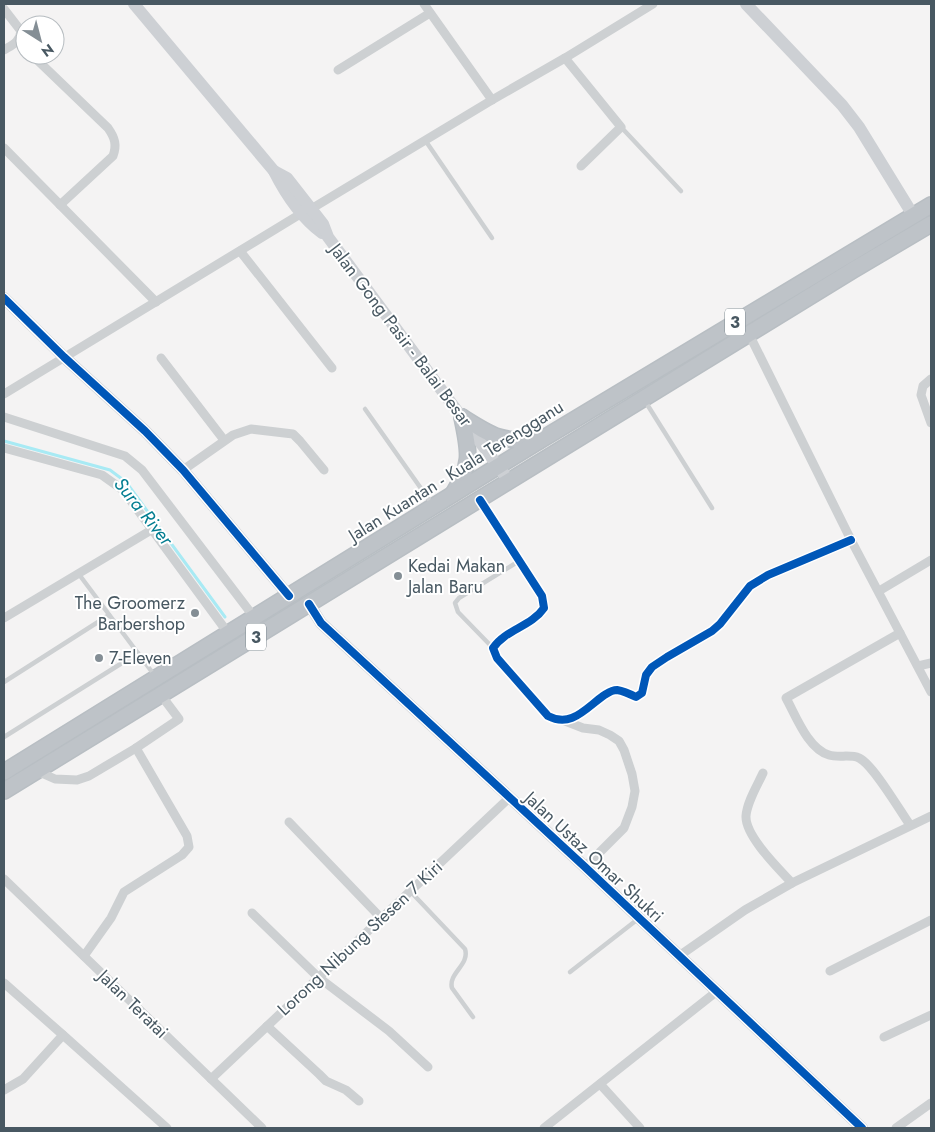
<svg xmlns="http://www.w3.org/2000/svg" width="935" height="1132" viewBox="0 0 935 1132" font-family="Jost,sans-serif">
<rect width="100%" height="100%" fill="#f4f3f3"/>
<g fill="none" stroke-linecap="round" stroke-linejoin="round">
<polyline stroke="#a8eaf4" stroke-width="3" points="4,441 110,470 126,482 225,617"/>
<defs>
<g id="highway">
<path d="M462,417C495,438 500,441 539,441"/>
<path d="M453,494C473,462 469,452 462,417"/>
<polyline points="4,772 539,441 931,205"/>
<polyline points="4,791 853,270 931,224"/>
</g>
</defs>
<use href="#highway" stroke="#b8bec3" stroke-width="18"/>
<g stroke="#cdd0d2" stroke-width="4.5">
<polyline points="621,127 681,191"/>
<polyline points="425,140 492,238"/>
<polyline points="645,401 712,508"/>
<polyline points="365,409 432,504"/>
<polyline points="78,573 155,676"/>
<polyline points="493,648 458,612 455,603 459,598 519,561"/>
<polyline points="4,682 109,615"/>
<polyline points="4,737 138,653"/>
<path d="M410,891L465,949C470,965 448,973 452,988L473,1017"/>
<polyline points="570,972 638,919"/>
</g>
<g stroke="#cdd0d2" stroke-width="9">
<polyline points="424,4 492,100"/>
<path d="M4,9L21,31C20,42 12,45 4,50"/>
<path d="M32,55L108,128C115,138 117,145 113,156L60,205"/>
<polyline points="565,58 621,127 581,166"/>
<polyline points="338,70 430,13"/>
<polyline points="4,148 156,302"/>
<polyline points="311,209 492,100 565,58 653,4"/>
<polyline points="240,251 332,368"/>
<polyline points="749,334 851,540 931,692"/>
<polyline points="161,358 224,440"/>
<polyline points="931,379 923,386 921,395 931,423"/>
<polyline points="4,394 302,213"/>
<polyline points="4,417 125,456 142,470 254,617"/>
<polyline points="4,448 102,475 123,490 228,633"/>
<polyline points="183,470 233,435 251,429 293,434 300,441 324,470"/>
<path d="M480,500L542,596L544,608C531,627 506,629 493,648L497,658L548,716C571,728 585,709 603,696C608,693 611,690 617,690C623,691 630,694 636,697L642,693L646,675L652,667L667,657L712,631L720,624L750,586L768,575L851,540"/>
<polyline points="879,591 931,560"/>
<polyline points="4,618 153,529"/>
<path d="M900,633L786,698C796,716 808,749 829,755C838,758 851,754 859,758C873,764 900,811 910,825"/>
<polyline points="918,666 931,663"/>
<polyline points="565,721 583,728 599,730 610,735 619,741 624,750 632,774 635,791 632,807 624,828 585,867"/>
<polyline points="37,771 55,779 77,780 89,776 136,748 179,719 161,695"/>
<path d="M763,773C757,786 747,802 746,816C745,836 779,869 792,883"/>
<polyline points="289,822 381,918"/>
<polyline points="4,879 262,1128"/>
<polyline points="252,913 318,977 389,1031 428,1067"/>
<polyline points="84,956 111,918 124,892 182,855 189,847 187,836 136,748"/>
<polyline points="679,956 745,910 792,883 931,816"/>
<polyline points="830,971 931,920"/>
<polyline points="4,983 63,1035 167,1128"/>
<polyline points="267,1026 319,1074 326,1081 346,1090 359,1101"/>
<polyline points="884,1037 931,1015"/>
<polyline points="211,1079 509,798"/>
<polyline points="600,1084 640,1128"/>
<polyline points="4,1090 23,1079 63,1035"/>
<polyline points="544,1128 716,992"/>
<polyline points="896,1128 931,1103"/>
</g>
<g stroke="#cdd0d4" stroke-width="12">
<path d="M134,4L274,171C285,193 302,218 322,233"/>
<polyline points="746,4 842,105 859,127 913,215"/>
<polyline points="274,171 287,178 323,224 328,237 509,481"/>
<polyline points="4,298 64,357 145,431 183,470 289,596"/>
<polyline points="309,604 321,623 585,867 862,1128"/>
</g>
<use href="#highway" stroke="#bec3c8" stroke-width="15"/>
<defs>
<g id="cycleway">
<polyline points="4,298 64,357 145,431 183,470 289,596"/>
<path d="M480,500L542,596L544,608C531,627 506,629 493,648L497,658L548,716C571,728 585,709 603,696C608,693 611,690 617,690C623,691 630,694 636,697L642,693L646,675L652,667L667,657L712,631L720,624L750,586L768,575L851,540"/>
<polyline points="309,604 321,623 585,867 862,1128"/>
</g>
</defs>
<use href="#cycleway" stroke="#fff" stroke-width="11"/>
<use href="#cycleway" stroke="#0057b8" stroke-width="8"/>
</g>
<g fill="#848e95" stroke="#fff" stroke-width="2">
<circle cx="398" cy="576" r="5"/>
<circle cx="195" cy="613" r="5"/>
<circle cx="99" cy="658" r="5"/>
</g>
<g text-anchor="middle" stroke-width="4" stroke-linejoin="round" paint-order="stroke">
<g fill="#fff" stroke="#7f8a91" stroke-width="1">
<rect x="725" y="308.5" width="20" height="27" rx="4"/>
<rect x="246" y="623.5" width="20" height="27" rx="4"/>
</g>
<g font-size="16" font-weight="bold" fill="#485862">
<text x="735" y="328">3</text>
<text x="256" y="643">3</text>
</g>
<g font-size="18" fill="#485862" stroke="#fff">
<text transform="translate(401 335) rotate(53)" y="6">Jalan Gong Pasir - Balai Besar</text>
<text transform="translate(456 471) rotate(-32)" y="6">Jalan Kuantan - Kuala Terengganu</text>
<text transform="translate(594 857) rotate(43)" y="6">Jalan Ustaz Omar Shukri</text>
<text transform="translate(360 938) rotate(-43)" y="6">Lorong Nibung Stesen 7 Kiri</text>
<text transform="translate(133 1004) rotate(44)" y="6">Jalan Teratai</text>
</g>
<g font-size="18" fill="#485862" stroke="#fff" text-anchor="start">
<text x="408" y="572">Kedai Makan<tspan x="408" dy="21">Jalan Baru</tspan></text>
<text x="185" y="609" text-anchor="end">The Groomerz<tspan x="185" dy="21">Barbershop</tspan></text>
<text x="109" y="664">7-Eleven</text>
</g>
<g font-size="19" font-style="italic" fill="#047e92" stroke="#fff">
<text transform="translate(144 511) rotate(51)" y="7">Sura River</text>
</g>
</g>
<rect width="935" height="1132" fill="none" stroke="#485862" stroke-width="10"/>
<g transform="translate(40 40) rotate(144)"><circle r="24" fill="#ffffff" stroke="#b6bcc0"/>
<path d="M0-4L9 19L0 12L-9 19Z" fill="#848e95"/>
<text y="-8" font-size="14" font-weight="bold" text-anchor="middle" fill="#485862">N</text>
</g>
</svg>
